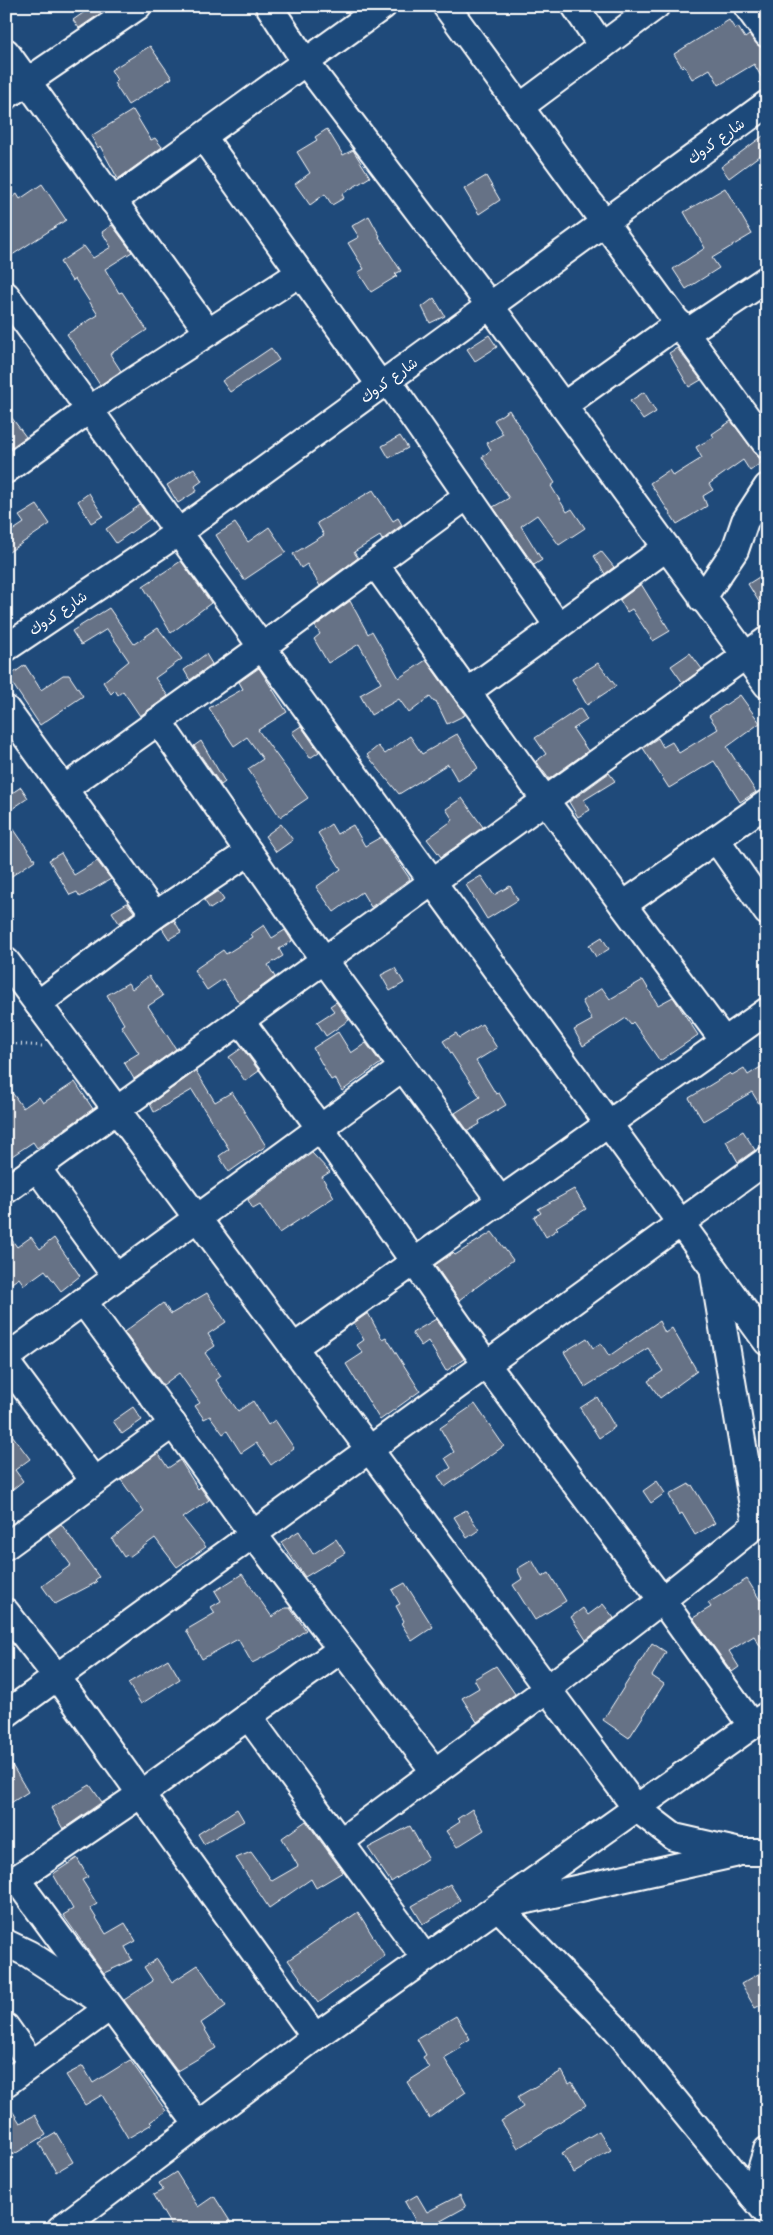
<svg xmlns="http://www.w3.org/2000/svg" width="773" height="2235" viewBox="0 0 773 2235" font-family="Mali,'Playpen Sans Arabic',sans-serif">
<rect width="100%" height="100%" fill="#1f4a7a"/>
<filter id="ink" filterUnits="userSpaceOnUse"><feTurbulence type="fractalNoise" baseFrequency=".02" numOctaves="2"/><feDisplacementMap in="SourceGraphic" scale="10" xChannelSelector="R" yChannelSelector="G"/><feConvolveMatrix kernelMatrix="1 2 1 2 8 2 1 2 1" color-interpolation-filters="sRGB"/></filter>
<g filter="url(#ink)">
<g fill="#667286" stroke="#fff">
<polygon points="93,6 101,6 104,11 79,28 73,20"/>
<polygon points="729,20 735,29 738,27 745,38 749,35 760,47 767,49 767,87 754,64 719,85 710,69 692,79 684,65 682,67 674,54"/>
<polygon points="150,46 172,78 128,105 114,83 117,80 111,70"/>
<polygon points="133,110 151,140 155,138 162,147 118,179 100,146 98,148 91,136"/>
<polygon points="327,129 343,155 353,150 370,177 342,194 344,198 332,205 325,194 310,205 295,184 310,173 297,152 317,140 315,137"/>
<polygon points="767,133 767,150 729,178 721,167"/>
<polygon points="486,176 500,200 479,214 464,189"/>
<polygon points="42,184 66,220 6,259 6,202 17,194 20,199"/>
<polygon points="725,188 752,234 712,258 719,268 686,289 673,269 705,248 684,212"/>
<polygon points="369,216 380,236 379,237 401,271 395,274 397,276 371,292 358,272 364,269 348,243 359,237 352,226"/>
<polygon points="112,225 132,252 105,269 119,293 122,292 147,330 110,354 121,371 100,385 67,334 98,315 75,279 72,281 60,262 84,246 93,258 111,247 102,232"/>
<polygon points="434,298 445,316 430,323 422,307"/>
<polygon points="489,335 497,347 475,361 467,349"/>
<polygon points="271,348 279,360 230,392 222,381"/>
<polygon points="677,348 701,380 689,387 669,353"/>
<polygon points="644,392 656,412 643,420 630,401"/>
<polygon points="6,410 26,437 6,451"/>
<polygon points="509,410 555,483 551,486 567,512 572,509 585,528 559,545 537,515 521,526 542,560 534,565 493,507 509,498 482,457 491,450 487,443 503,434 494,420"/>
<polygon points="731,421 762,462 750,471 743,460 709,484 713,490 703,496 707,506 677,524 650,483 669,470 673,476 702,458 696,447 714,437 712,434"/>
<polygon points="400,436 408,448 389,458 382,446"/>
<polygon points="194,468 202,481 195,486 197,491 178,503 167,485"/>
<polygon points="373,490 393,521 398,518 402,525 382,540 380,536 354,552 358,558 320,586 307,564 301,568 293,554 324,535 317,523"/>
<polygon points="89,493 103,516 91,523 78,501"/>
<polygon points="37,505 50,524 6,554 6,535 24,523 19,516"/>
<polygon points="140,505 150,519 116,543 106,529"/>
<polygon points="235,523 248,542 269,527 286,552 244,580 216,535"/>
<polygon points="601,551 614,567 605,574 594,556"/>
<polygon points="181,561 211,603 171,633 143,586"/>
<polygon points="767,572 767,615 748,584"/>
<polygon points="641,584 670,631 653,641 632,609 627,612 620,600"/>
<polygon points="350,601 368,634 372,631 399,678 426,660 465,715 447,724 436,701 434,702 430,697 409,713 399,699 371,715 360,695 381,683 359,644 328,663 314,639 320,634 315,626"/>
<polygon points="109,608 134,644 158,628 182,659 155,678 168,696 140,716 123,691 118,695 115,690 111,694 103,682 129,661 107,629 81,645 72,631"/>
<polygon points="690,653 702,669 683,683 671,666"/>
<polygon points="206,654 212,664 190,680 184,670"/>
<polygon points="598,663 616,686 587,705 572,679"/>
<polygon points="25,665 41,690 63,675 69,675 83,696 40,725 8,677"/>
<polygon points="259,668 287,712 258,730 308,798 280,817 248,769 263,759 247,737 234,746 209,708 243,689 239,682"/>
<polygon points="740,695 760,723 727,747 756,792 740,802 714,761 669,788 643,748 658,738 663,747 672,742 679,753 718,729 709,716"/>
<polygon points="580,708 587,720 573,729 588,751 549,779 536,761 546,754 535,738"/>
<polygon points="301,726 319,752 310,758 292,732"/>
<polygon points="457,734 478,768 458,781 448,764 399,794 367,755 378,746 385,754 410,736 422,754"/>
<polygon points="201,741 225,782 221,785 194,746"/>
<polygon points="609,773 615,781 584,800 590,810 578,817 569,802"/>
<polygon points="21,787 28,798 6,813 6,797"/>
<polygon points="462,798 483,827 441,857 427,839 453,820 446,809"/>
<polygon points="6,818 35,860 6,880"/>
<polygon points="281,824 293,840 276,852 265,836"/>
<polygon points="331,824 337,834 353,825 365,846 381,837 410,879 371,907 362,892 334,912 316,887 341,869 318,833"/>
<polygon points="61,853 74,875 97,861 111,879 80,897 77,892 70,895 49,860"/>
<polygon points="481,876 494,895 510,886 518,900 487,919 466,885"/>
<polygon points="218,891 224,900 210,909 204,900"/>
<polygon points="127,903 134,912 119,923 112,912"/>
<polygon points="174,920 181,932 169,939 162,928"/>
<polygon points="264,925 272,938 285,930 292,941 279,949 283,956 268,965 275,977 239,1003 223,979 207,990 194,970 223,950 226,954 253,937 251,934"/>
<polygon points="602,937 609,949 596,957 589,945"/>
<polygon points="395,968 404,983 390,991 381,975"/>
<polygon points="149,976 163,996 148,1006 176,1049 134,1079 124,1062 139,1053 121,1026 124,1024 107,995 128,983 132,989"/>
<polygon points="643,980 658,1005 673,997 698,1035 660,1061 633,1022 631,1024 626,1018 583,1046 574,1030 592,1020 582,1001 602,988 610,999"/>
<polygon points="336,1002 349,1020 326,1036 317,1022 334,1011 330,1006"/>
<polygon points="482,1024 497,1048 476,1061 496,1094 499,1093 506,1105 479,1121 480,1124 468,1131 455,1113 480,1097 443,1041 456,1033 459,1038"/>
<polygon points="338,1032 351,1053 366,1043 381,1063 342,1091 335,1078 331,1080 313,1048"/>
<polygon points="242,1048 259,1071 245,1081 229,1057"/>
<polygon points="767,1063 767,1117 752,1092 703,1121 689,1098 730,1073 732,1075 744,1068 748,1075"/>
<polygon points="196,1071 215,1102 232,1092 266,1146 229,1172 219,1156 229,1149 192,1090 154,1112 150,1104"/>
<polygon points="75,1082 93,1109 37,1148 33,1142 6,1160 6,1084 23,1108 39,1097 43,1103"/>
<polygon points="743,1131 755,1150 738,1162 726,1141"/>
<polygon points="312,1153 330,1172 322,1177 334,1197 279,1233 260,1205 253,1209 248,1200"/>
<polygon points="574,1189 586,1209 556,1227 558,1229 546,1237 534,1217 541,1213 538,1209"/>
<polygon points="6,1232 17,1247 31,1237 40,1249 54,1238 80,1276 61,1291 45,1270 24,1285 19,1278 6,1287"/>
<polygon points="492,1232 513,1260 459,1300 435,1265 453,1253 455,1255"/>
<polygon points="207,1293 226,1322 208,1334 215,1346 205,1353 221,1376 216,1380 238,1411 253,1401 268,1425 275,1420 294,1448 271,1465 256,1443 241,1453 227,1431 223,1434 210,1416 204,1419 195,1406 200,1403 179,1373 163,1385 124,1332 163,1303 171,1314"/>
<polygon points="368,1313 382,1339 386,1337 420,1391 380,1420 346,1364 363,1353 357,1345 364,1340 354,1323"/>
<polygon points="436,1319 464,1359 446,1371 428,1341 421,1346 412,1333"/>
<polygon points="659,1321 665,1333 672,1328 697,1371 660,1398 648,1381 663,1371 648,1348 585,1387 564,1352 587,1338 593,1348 601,1343 609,1356"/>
<polygon points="597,1397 615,1427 599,1438 580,1408"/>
<polygon points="475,1404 504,1446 445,1487 438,1476 451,1468 445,1458 454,1452 440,1428"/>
<polygon points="133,1407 142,1420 122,1434 113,1421"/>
<polygon points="6,1427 30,1459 15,1470 23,1481 12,1490 6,1482"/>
<polygon points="158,1453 168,1468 180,1460 198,1489 200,1487 209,1500 183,1518 206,1547 177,1567 155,1538 129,1557 127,1555 124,1557 112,1539 144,1512 121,1480"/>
<polygon points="657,1481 665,1493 651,1503 643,1491"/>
<polygon points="689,1484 690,1486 692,1485 715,1523 695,1535 682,1513 679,1515 669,1495"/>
<polygon points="466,1510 479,1530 467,1538 454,1517"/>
<polygon points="61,1524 99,1577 95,1580 97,1582 55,1604 42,1586 71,1565 48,1534"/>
<polygon points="299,1531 313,1554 336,1539 345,1553 305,1577 281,1542"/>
<polygon points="532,1560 542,1577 549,1573 566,1601 535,1620 513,1585 522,1579 517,1569"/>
<polygon points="242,1574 272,1617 285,1608 290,1608 306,1630 276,1651 252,1663 238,1639 202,1659 186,1630 215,1613 211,1607 221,1601 215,1591"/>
<polygon points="747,1579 760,1600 767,1597 767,1657 754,1636 729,1651 739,1667 732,1672 693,1618 711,1607 708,1603"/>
<polygon points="405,1583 433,1627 412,1641 401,1623 404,1621 396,1606 400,1604 392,1590"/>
<polygon points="603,1604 614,1618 586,1640 571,1617 583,1608 588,1615"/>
<polygon points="652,1643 666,1652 652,1676 664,1684 629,1738 603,1720"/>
<polygon points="168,1659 180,1679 141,1704 128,1683"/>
<polygon points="496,1666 515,1694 477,1722 462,1698 479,1688 474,1679"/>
<polygon points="6,1755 28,1792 6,1806"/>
<polygon points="90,1785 102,1802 63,1829 51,1808"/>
<polygon points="237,1809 244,1821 204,1844 198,1834"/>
<polygon points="472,1809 484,1830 457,1847 446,1831 460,1822 457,1819"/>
<polygon points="306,1821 343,1872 316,1888 311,1879 269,1908 236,1858 251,1852 272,1881 298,1866 282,1838"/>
<polygon points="410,1826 428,1858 391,1882 368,1848"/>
<polygon points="77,1858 88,1877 82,1880 97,1904 90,1908 106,1934 125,1923 136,1941 125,1947 132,1960 104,1973 63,1915 73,1909 53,1874"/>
<polygon points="450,1884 460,1900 451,1908 423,1924 412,1906"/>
<polygon points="358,1912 385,1956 318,2003 288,1960"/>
<polygon points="157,1959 172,1982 198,1965 226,2006 201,2023 216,2048 177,2071 124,2000 153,1981 144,1967"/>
<polygon points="767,1969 767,2002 755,2008 741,1984"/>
<polygon points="456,2016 470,2039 460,2045 461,2048 444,2058 466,2092 429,2118 407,2082 429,2068 423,2057 426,2055 417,2039"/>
<polygon points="130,2060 166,2111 150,2122 152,2124 128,2138 102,2095 85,2105 66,2075 83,2066 93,2083"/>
<polygon points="562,2071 569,2084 572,2082 586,2105 518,2148 501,2121 523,2107 517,2097"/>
<polygon points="6,2101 20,2123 35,2115 46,2135 6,2159"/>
<polygon points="599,2131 611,2150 585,2165 586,2166 574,2173 562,2153"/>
<polygon points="56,2133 73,2162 56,2172 39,2143"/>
<polygon points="176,2172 198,2207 214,2196 235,2229 173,2229 153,2195 163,2190 159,2183"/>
<polygon points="417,2195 427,2212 460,2195 466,2207 437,2223 441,2229 420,2229 405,2202"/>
</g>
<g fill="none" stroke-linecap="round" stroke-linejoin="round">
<defs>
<g id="minor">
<polyline points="269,6 306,63 491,307 767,685"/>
<polyline points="446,6 767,445"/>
<polyline points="575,6 602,46"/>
<polyline points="747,6 767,34"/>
<polyline points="6,52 208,332"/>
<polyline points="6,96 138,6"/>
<polyline points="520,107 656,6"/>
<polyline points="203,137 381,386"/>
<polyline points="113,201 383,6"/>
<polyline points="6,295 767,1342"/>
<polyline points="686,333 767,279"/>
<polyline points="388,381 558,626"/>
<polyline points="563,406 679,323"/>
<polyline points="6,470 90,409 300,273"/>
<polyline points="375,564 545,800 724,1041"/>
<polyline points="702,599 735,550 745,521 767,487"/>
<polyline points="6,648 179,532 767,104"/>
<polyline points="467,692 666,548"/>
<polyline points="6,709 155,915"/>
<polyline points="158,721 324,960 500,1200"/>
<polyline points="64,789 262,647 467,496"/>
<polyline points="716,839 767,912"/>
<polyline points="623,905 767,803"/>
<polyline points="6,961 636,1808 674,1837 740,1852 767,1852"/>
<polyline points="38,1004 155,915 249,852"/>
<polyline points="241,1021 320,1128 486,1364 662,1600 547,1689 340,1842"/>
<polyline points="37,1168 116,1277"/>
<polyline points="6,1190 767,640"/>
<polyline points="714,1274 756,1524"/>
<polyline points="83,1301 253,1534 435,1772"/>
<polyline points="293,1348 767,1011"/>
<polyline points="6,1358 402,1068"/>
<polyline points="6,1362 94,1481"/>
<polyline points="6,1546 173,1424"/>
<polyline points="6,1612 57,1677 315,2037"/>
<polyline points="6,1714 767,1160"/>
<polyline points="248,1716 425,1958"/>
<polyline points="752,1726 662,1600 767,1516"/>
<polyline points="16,1879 198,2125"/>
<polyline points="6,1886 141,1794 340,1650"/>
<polyline points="508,1904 734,1854"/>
<polyline points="498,1907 617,2030 767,2213"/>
<polyline points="6,1943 29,1954 110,2007 6,2083"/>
<polyline points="6,2027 32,2064"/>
<polyline points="753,2196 767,2150"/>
<polyline points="60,2229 315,2037 767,1715"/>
</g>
</defs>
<use href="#minor" stroke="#fff" stroke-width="30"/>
<polyline stroke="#fff" stroke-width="3" stroke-dasharray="1 4" stroke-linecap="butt" points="6,1043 42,1046"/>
<use href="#minor" stroke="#1f4a7a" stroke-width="26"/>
</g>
</g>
<g text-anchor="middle" stroke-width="4" stroke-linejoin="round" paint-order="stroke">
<g font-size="14" fill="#fff" stroke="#1f4a7a">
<text transform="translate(716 141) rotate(-36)" y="5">شارع كدوك</text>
<text transform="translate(389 380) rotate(-36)" y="5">شارع كدوك</text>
<text transform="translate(58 613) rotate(-34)" y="5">شارع كدوك</text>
</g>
</g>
<rect width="773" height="2235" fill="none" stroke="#1f4a7a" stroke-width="25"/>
<rect x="12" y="12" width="748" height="2210" fill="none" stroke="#fff" stroke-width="2" filter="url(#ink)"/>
</svg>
